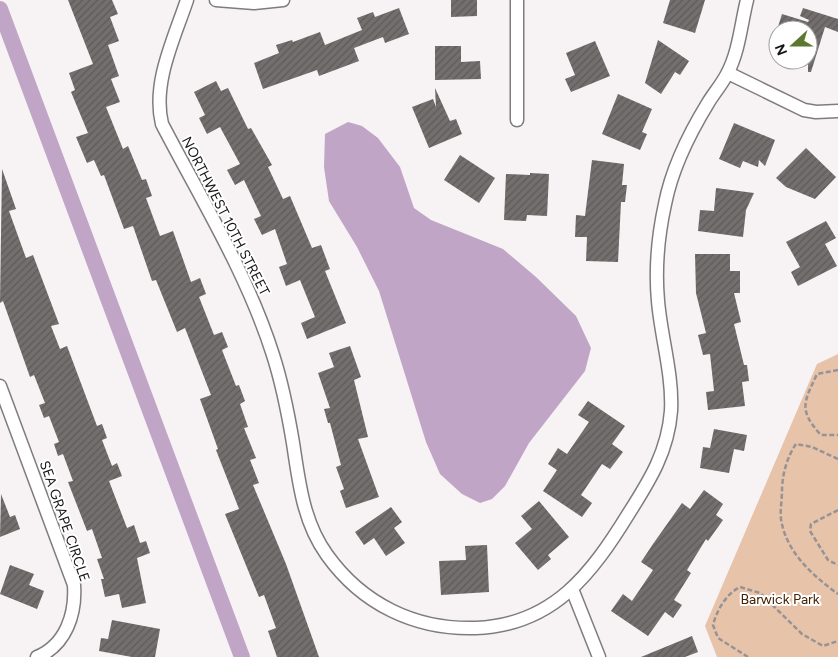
<svg xmlns="http://www.w3.org/2000/svg" width="838" height="657" viewBox="0 0 838 657" font-family="Figtree,sans-serif">
<defs>
<pattern id="building-hatch" width="6" height="6" patternUnits="userSpaceOnUse" patternTransform="scale(1.25)"><rect width="6" height="6" fill="#736f6e"/><path d="M-1 1l2-2M0 6l6-6M5 7l2-2" fill="none" stroke="#5d5a59"/></pattern>
</defs>
<rect width="100%" height="100%" fill="#f7f2f3"/>
<polygon fill="#e7c3aa" points="838,354 838,657 717,657 705,626 817,364"/>
<polygon fill="#c0a5c6" points="348,122 362,126 378,138 400,167 414,208 431,220 503,249 536,277 576,316 591,348 585,371 529,443 505,486 492,499 480,503 462,494 440,474 426,442 379,291 357,247 329,201 324,167 325,134"/>
<g fill="none" stroke-linecap="round" stroke-linejoin="round">
<polyline stroke="#c0a5c6" stroke-width="16" points="0,9 242,657"/>
</g>
<g fill="url(#building-hatch)">
<polygon points="68,0 112,0 118,14 110,17 119,41 108,45 119,76 111,79 120,102 106,107 123,149 128,146 142,180 146,179 152,196 146,198 160,236 173,231 191,282 200,278 206,294 199,297 214,335 222,332 228,347 222,350 236,386 239,385 245,401 240,404 248,427 244,428 256,458 250,460 259,483 253,485 286,564 319,657 277,657 268,631 276,628 264,595 259,597 225,514 239,509 216,450 218,449 200,399 211,395 185,328 177,332 156,280 152,281 133,226 124,229 104,175 101,176 94,160 87,163 76,137 88,133 71,92 75,90 69,73 93,64"/>
<polygon points="451,0 477,0 477,16 451,17"/>
<polygon points="670,0 705,0 695,33 663,23"/>
<polygon points="399,8 409,34 385,43 383,37 354,48 359,61 319,76 317,70 263,89 254,63 279,53 276,45 292,40 293,42 320,32 325,45 362,30 357,18 373,12 375,17"/>
<polygon points="803,8 838,19 838,32 825,27 811,72 808,72 808,30 777,30 782,14 808,22 809,20 800,16"/>
<polygon points="658,40 689,61 680,75 675,72 661,94 645,83"/>
<polygon points="595,41 610,76 571,92 565,79 575,75 566,53"/>
<polygon points="435,46 461,46 461,62 480,61 481,79 435,80"/>
<polygon points="216,81 221,91 228,88 248,129 251,128 272,165 268,167 283,199 290,196 312,248 321,245 330,269 325,271 346,323 307,339 301,323 315,317 300,280 286,286 279,267 287,264 275,229 262,235 254,219 261,216 244,180 235,185 227,170 240,164 220,127 207,134 199,118 205,115 194,92"/>
<polygon points="435,88 450,121 456,119 462,134 429,148 412,107 433,99 436,107"/>
<polygon points="618,94 652,109 642,132 647,134 640,150 602,134"/>
<polygon points="734,123 775,140 765,166 759,160 758,167 743,161 740,168 719,159"/>
<polygon points="806,148 836,177 815,199 786,187 776,178"/>
<polygon points="460,155 495,178 479,203 444,180"/>
<polygon points="592,160 624,164 622,185 627,185 625,202 621,202 618,262 586,261 587,237 575,237 576,215 585,216"/>
<polygon points="2,169 16,209 9,211 26,258 33,255 59,324 51,326 60,349 67,346 97,426 102,424 107,438 102,440 112,466 117,463 122,476 109,481 127,528 134,525 140,543 146,541 150,553 137,558 146,603 122,608 119,594 105,597 101,579 104,579 97,559 102,558 92,529 87,531 68,482 73,481 63,454 58,456 54,444 59,442 49,416 44,418 39,405 45,403 34,375 30,377 3,301 0,303"/>
<polygon points="530,173 549,174 547,216 527,215 526,221 504,220 506,174 530,175"/>
<polygon points="716,188 754,193 746,210 743,237 698,231 700,210 714,211"/>
<polygon points="826,221 836,238 825,244 837,266 798,286 791,272 800,267 786,242"/>
<polygon points="695,254 730,254 730,271 740,271 740,293 734,293 741,322 734,324 744,365 747,365 749,381 742,382 745,406 708,410 706,392 714,391 710,354 703,355 698,335 706,333 696,293"/>
<polygon points="350,346 361,377 354,380 368,437 358,439 379,497 346,508 340,491 344,489 336,467 341,465 330,423 328,423 324,409 330,408 318,373 334,367 329,353"/>
<polygon points="588,401 625,426 612,444 623,452 610,469 602,464 581,495 592,503 582,517 543,491 557,470 548,464 558,448 567,454 589,422 578,415"/>
<polygon points="714,429 747,435 744,451 734,449 729,473 700,468 703,447 710,448"/>
<polygon points="704,490 723,504 716,515 723,520 708,541 706,539 687,570 691,573 674,600 682,605 673,618 665,612 648,636 611,611 623,594 632,601 653,570 641,562 653,544 682,503 690,509"/>
<polygon points="1,494 10,517 15,515 20,529 0,537"/>
<polygon points="539,501 569,537 548,555 551,559 538,570 515,543 532,529 521,516"/>
<polygon points="391,507 402,522 394,528 405,543 386,556 374,538 364,545 355,532"/>
<polygon points="487,545 489,592 441,595 439,561 466,560 465,546"/>
<polygon points="10,565 34,574 29,585 44,591 37,609 0,594"/>
<polygon points="112,620 160,629 155,657 132,657 99,651 101,638 108,639"/>
<polygon points="692,636 698,652 685,657 641,657"/>
</g>
<g fill="none" stroke-linecap="round" stroke-linejoin="round">
<defs>
<g id="minor">
<path d="M187,0C174,39 152,83 162,124C201,199 247,273 273,355C282,383 288,413 293,443C299,482 303,522 327,555C362,604 415,630 476,628C554,625 592,573 629,513C650,480 668,451 671,411C673,375 661,337 658,301C655,268 658,236 665,204C672,168 689,134 708,103C714,93 722,84 727,74C739,52 741,24 747,0"/>
<polyline points="216,0 254,3 283,0"/>
<polyline points="728,73 804,110 816,112 838,111"/>
<polyline points="517,120 517,0"/>
<path d="M0,386L74,585C76,614 66,645 37,657"/>
<polyline points="572,589 599,657"/>
</g>
</defs>
<use href="#minor" stroke="#807c7c" stroke-width="15"/>
<g stroke="#979394" stroke-width="2.5" stroke-dasharray="5 2.5" stroke-linecap="butt">
<path d="M838,370L817,374C804,402 798,410 821,435H838"/>
<path d="M838,459L812,447L796,444C787,457 782,475 782,491C782,500 780,510 781,519C786,552 812,575 838,594"/>
<polyline points="838,510 811,524 810,531 828,560 838,565"/>
<path d="M748,657L718,638L713,625C717,610 726,594 740,587L760,593L802,634L823,646L838,641"/>
</g>
<use href="#minor" stroke="#fff" stroke-width="12"/>
</g>
<g text-anchor="middle" stroke-width="4" stroke-linejoin="round" paint-order="stroke">
<g font-size="14" fill="#161515" stroke="#fff">
<text transform="translate(226 216) rotate(63)" y="5">NORTHWEST 10TH STREET</text>
<text transform="translate(65 521) rotate(71)" y="5">SEA GRAPE CIRCLE</text>
</g>
<g font-size="14" fill="#432002" stroke="#fff">
<text x="780" y="604">Barwick Park</text>
</g>
</g>
<g transform="translate(793 45) rotate(249)"><circle r="24" fill="#ffffff" stroke="#a2a1a1"/>
<path d="M0-4L9 19L0 12L-9 19Z" fill="#5b792e"/>
<text y="-8" font-size="14" font-weight="bold" text-anchor="middle" fill="#161515">N</text>
</g>
</svg>
